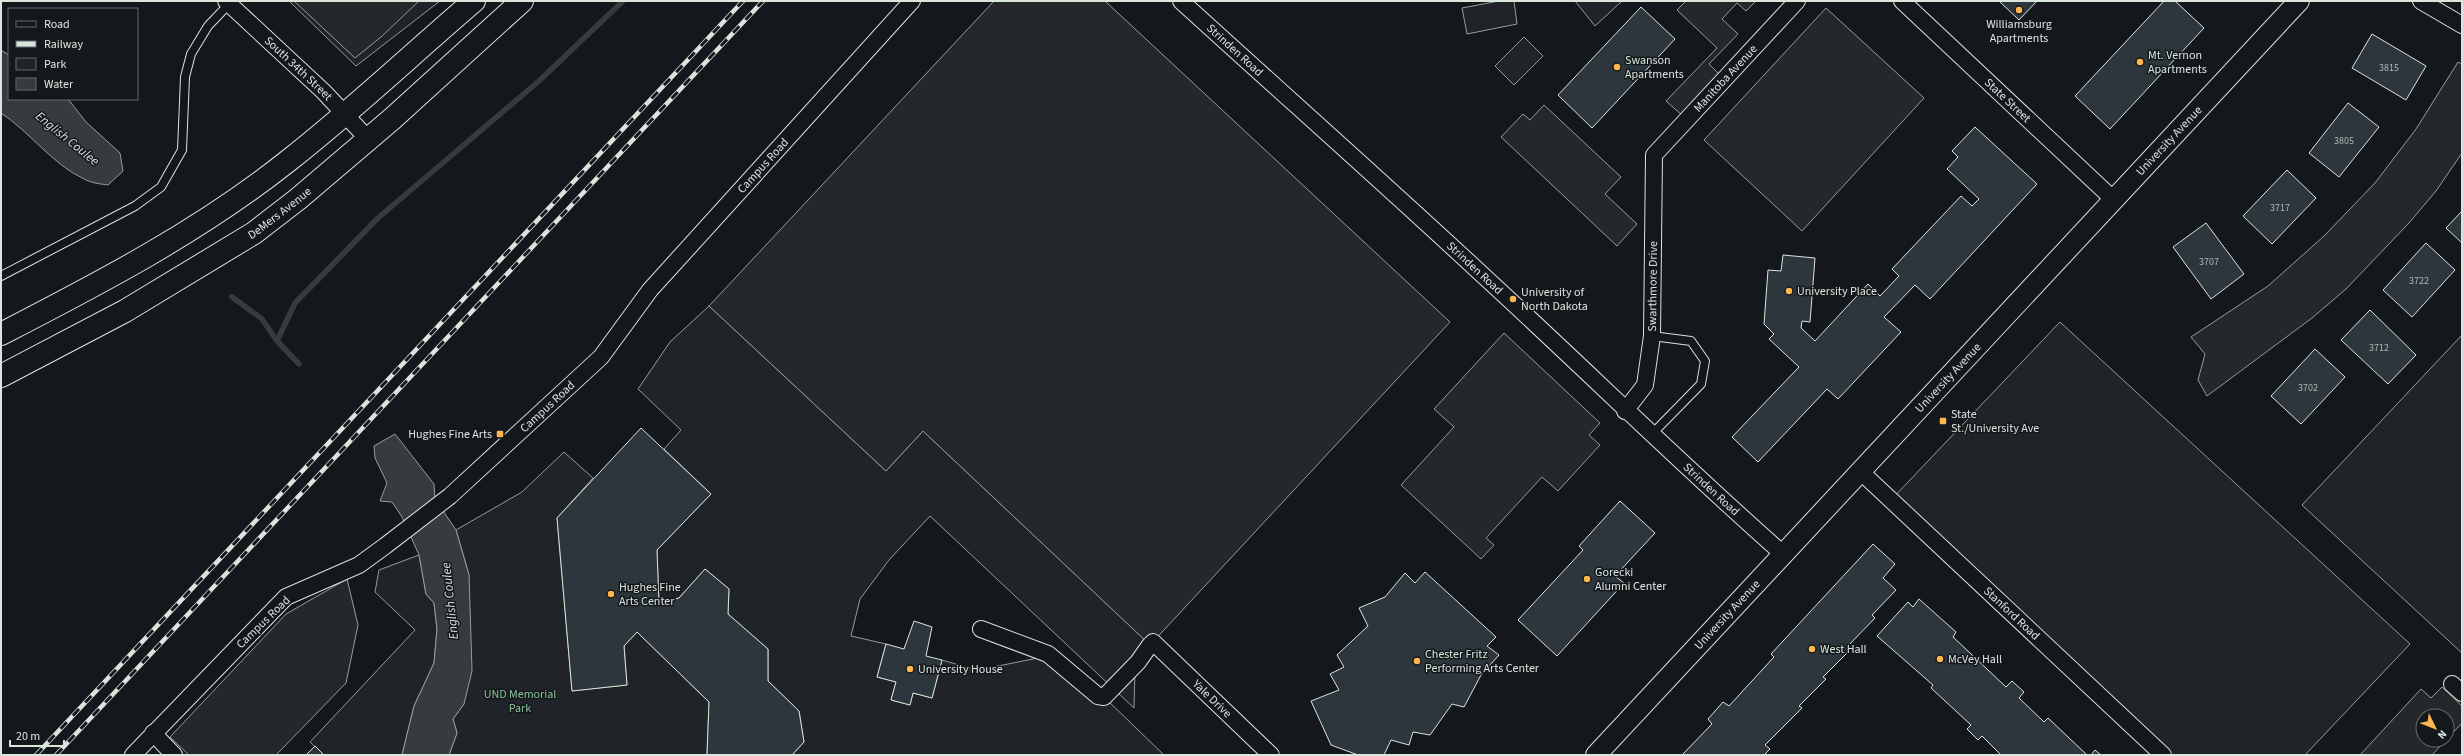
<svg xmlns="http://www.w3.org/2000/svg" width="2463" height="756" viewBox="0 0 2463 756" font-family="'Source Sans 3',sans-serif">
<rect width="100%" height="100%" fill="#14181c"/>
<g fill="#202428" stroke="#939e99">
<polygon points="289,1 440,1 356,66"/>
<polygon points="1499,1 1514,1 1517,24 1467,34 1462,8"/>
<polygon points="1575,1 1622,1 1595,26"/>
<polygon points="1524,37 1543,56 1514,85 1495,66"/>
<polygon points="709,306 886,471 923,431 1145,640 1135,669 1134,708 930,516 889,560 860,599 851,636 886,644 877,677 896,682 891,700 910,705 913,693 932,698 942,660 969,668 988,668 1043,657 1104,697 1164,755 792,755 804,742 799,711 768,681 768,649 728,614 729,589 705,569 679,598 659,603 657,550 711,494 664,449 681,430 638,389 670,342"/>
<polygon points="2060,322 2410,644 2305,755 2163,755 1891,500"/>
<polygon points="2462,335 2462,653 2302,505"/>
<polygon points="564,452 593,478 557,518 572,691 627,685 624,646 637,632 709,702 707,755 449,755 457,733 453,719 464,704 469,575 456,530 522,492"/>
<polygon points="419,555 426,594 434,603 437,629 434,663 414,706 402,755 324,755 310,742 415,630 375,592 379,570"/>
</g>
<g fill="#24282b" stroke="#939e99">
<polygon points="294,1 419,1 381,37 355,58"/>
<polygon points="994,1 1105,1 1450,322 1150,645 923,431 886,471 709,306"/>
<polygon points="1686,1 1756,1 1746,11 1737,3 1722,19 1738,34 1709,64 1721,76 1683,116 1666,101 1717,48 1677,10"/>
<polygon points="1826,8 1924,98 1802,231 1704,140"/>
<polygon points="2458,62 2462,64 2462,153 2436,191 2409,223 2346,289 2312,318 2207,396 2198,380 2205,354 2191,337 2268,286 2324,236 2375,183 2416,129"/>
<polygon points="1544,105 1621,177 1605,194 1637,224 1617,246 1501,137 1523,114 1530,120"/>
<polygon points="1504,333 1600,423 1589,435 1600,445 1558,491 1542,477 1486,538 1494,545 1481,559 1401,485 1454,427 1434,409"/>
<polygon points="347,579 358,625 346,683 276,755 189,755 170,737 286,614"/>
<polygon points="2442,687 2462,706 2462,723 2447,739 2447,716 2423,716 2423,740 2446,740 2432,755 2360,755 2421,689 2431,698"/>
</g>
<g fill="#363b3e" stroke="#939e99">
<path d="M1,50L9,55V99H68L86,122L120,153L123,171L108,185C101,184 91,183 84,179C52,164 30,132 1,113Z"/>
<polygon points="395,434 434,484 435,499 456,530 469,575 472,671 464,704 453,719 457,733 449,755 402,755 414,706 434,663 437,629 434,603 426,594 419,555 402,517 392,502 380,501 387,483 375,458 374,446"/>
</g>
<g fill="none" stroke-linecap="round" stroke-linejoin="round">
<g stroke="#363b3e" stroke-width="5.5">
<polyline points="232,297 262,319 277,341 299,364"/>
<polyline points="277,341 295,303 378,218 539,81 623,1"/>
</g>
</g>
<g fill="#2c363c" stroke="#d8e6dc">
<polygon points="1999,1 2037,1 2019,20"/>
<polygon points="2164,1 2175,1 2204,28 2110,129 2075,96"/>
<polygon points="1641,7 1675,39 1592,128 1558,95"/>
<polygon points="2372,34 2426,66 2406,100 2352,68"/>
<polygon points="2348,103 2379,127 2339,177 2309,153"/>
<polygon points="1975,127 2037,184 1930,299 1915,285 1884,317 1901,332 1838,399 1827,389 1758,462 1732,437 1799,367 1769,339 1774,334 1764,324 1768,270 1781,271 1783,255 1815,258 1810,322 1802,321 1801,328 1815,341 1868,284 1880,296 1899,276 1892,269 1961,196 1972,206 1979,199 1947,169 1958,157 1952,151"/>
<polygon points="2287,170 2316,198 2272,244 2243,216"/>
<polygon points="2462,211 2462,243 2446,228"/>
<polygon points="2206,223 2244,274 2211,299 2173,247"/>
<polygon points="2426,243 2455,270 2412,317 2383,290"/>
<polygon points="2370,310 2416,355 2388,384 2341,340"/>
<polygon points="2315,349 2345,377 2301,424 2271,396"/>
<polygon points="641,428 711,494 657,550 659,603 679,598 705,569 729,589 728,614 768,649 768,681 799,711 804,742 792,755 707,755 709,702 637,632 624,646 627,685 572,691 557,518"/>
<polygon points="1620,501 1655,533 1615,576 1624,583 1557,656 1518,620 1583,550 1579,546"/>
<polygon points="1873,544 1895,564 1883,578 1896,590 1872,615 1875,618 1847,647 1850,650 1823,677 1826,679 1799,706 1802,708 1765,745 1770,749 1764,755 1682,755 1712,724 1708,719 1723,702 1729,706 1774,657 1771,654"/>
<polygon points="1425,572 1496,637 1487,646 1499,655 1481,675 1464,707 1452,704 1430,735 1413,732 1409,745 1391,740 1384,755 1358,755 1331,745 1311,701 1339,690 1330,674 1344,667 1337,655 1368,626 1359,608 1385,597 1405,573 1415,583"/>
<polygon points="1919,599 1956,632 1953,637 2006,687 2012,681 2024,692 2019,698 2044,722 2048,718 2087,755 2001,755 1982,736 1978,740 1967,729 1971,725 1931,688 1933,685 1877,636 1908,602 1913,607"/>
<polygon points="914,621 932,627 926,656 942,660 932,698 913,693 910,705 891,700 896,682 877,677 886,644 904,649"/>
<polygon points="315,746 324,755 306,755"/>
<polygon points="2095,750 2101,755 2091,755"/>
</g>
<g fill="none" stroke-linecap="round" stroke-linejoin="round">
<defs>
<g id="service">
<polyline points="1,276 135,206 161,187 182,150 185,77 191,54 208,26 229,4"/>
<polyline points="1652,336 1691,341 1705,361 1701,384 1653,433"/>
</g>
<g id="minor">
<path id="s1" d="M226,1L323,91L368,139"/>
<path id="s2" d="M1181,1C1283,94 1387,186 1488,280C1587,371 1682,465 1783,554"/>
<path id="s3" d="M1902,1L2114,200"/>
<polyline points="2421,1 2462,25"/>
<path id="s4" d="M1625,411L1645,385L1652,336L1654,155L1797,1"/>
<path id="s5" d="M1860,471L2163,755"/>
<polyline points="981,629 1048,654 1098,696 1104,697 1138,662 1150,645"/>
<path id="s6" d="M1153,642L1271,755"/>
<polyline points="2452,684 2462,693"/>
<polyline points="153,733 174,755"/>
<path id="s7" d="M133,755L286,597L359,565L385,546L450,496L601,357L650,290L912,1"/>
</g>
<g id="tertiary">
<path id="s8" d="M1596,755L2299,1"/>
</g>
<g id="secondary">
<path d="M1,334C100,283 200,231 288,161C352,111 412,54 474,1"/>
<path id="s9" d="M1,376L125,311L254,233L298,199L392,119L522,1"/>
</g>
</defs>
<use href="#service" stroke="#d8e6dc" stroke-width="10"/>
<use href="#minor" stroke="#d8e6dc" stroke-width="18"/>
<use href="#tertiary" stroke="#d8e6dc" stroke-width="22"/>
<use href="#secondary" stroke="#d8e6dc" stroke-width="24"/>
<use href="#service" stroke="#14181c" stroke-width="8"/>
<use href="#minor" stroke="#14181c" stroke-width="16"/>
<use href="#tertiary" stroke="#14181c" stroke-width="20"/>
<use href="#secondary" stroke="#14181c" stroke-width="22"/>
<defs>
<g id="rail">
<polyline points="36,755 743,1"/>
<polyline points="56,755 763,1"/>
</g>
</defs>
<use href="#rail" stroke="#d8e6dc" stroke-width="4.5"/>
<use href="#rail" stroke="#14181c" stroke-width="3" stroke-dasharray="9" stroke-linecap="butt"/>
</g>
<g fill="#ffb74d" stroke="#14181c" stroke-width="1.5">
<circle cx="2019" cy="10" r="4"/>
<circle cx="2140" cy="62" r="4"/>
<circle cx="1617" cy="67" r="4"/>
<circle cx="1789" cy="291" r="4"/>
<circle cx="1513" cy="299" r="4"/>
<rect x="1939" y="417" width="8" height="8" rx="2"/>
<rect x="496" y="430" width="8" height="8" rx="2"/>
<circle cx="1587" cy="579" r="4"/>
<circle cx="611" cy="594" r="4"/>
<circle cx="1812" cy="649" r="4"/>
<circle cx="1940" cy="659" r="4"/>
<circle cx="1417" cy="661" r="4"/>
<circle cx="910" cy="669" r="4"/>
</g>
<g text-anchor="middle" stroke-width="3" stroke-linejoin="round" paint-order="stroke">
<g font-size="10" fill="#adbab4">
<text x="2389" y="71">3815</text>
<text x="2344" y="144">3805</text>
<text x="2280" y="211">3717</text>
<text x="2209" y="265">3707</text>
<text x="2419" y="284">3722</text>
<text x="2379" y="351">3712</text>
<text x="2308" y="391">3702</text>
</g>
<g font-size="12" fill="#d8e6dc" stroke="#14181c" text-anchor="start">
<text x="2019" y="28" text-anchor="middle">Williamsburg<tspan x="2019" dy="14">Apartments</tspan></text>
<text x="2148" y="59">Mt. Vernon<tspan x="2148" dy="14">Apartments</tspan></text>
<text x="1625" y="64">Swanson<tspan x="1625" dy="14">Apartments</tspan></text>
<text x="1797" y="295">University Place</text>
<text x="1521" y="296">University of<tspan x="1521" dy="14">North Dakota</tspan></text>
<text x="1951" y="418">State<tspan x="1951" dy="14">St./University Ave</tspan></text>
<text x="492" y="438" text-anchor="end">Hughes Fine Arts</text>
<text x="1595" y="576">Gorecki<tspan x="1595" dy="14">Alumni Center</tspan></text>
<text x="619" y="591">Hughes Fine<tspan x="619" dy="14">Arts Center</tspan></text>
<text x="1820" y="653">West Hall</text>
<text x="1425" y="658">Chester Fritz<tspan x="1425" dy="14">Performing Arts Center</tspan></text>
<text x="1948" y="663">McVey Hall</text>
<text x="918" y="673">University House</text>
</g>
<g font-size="12" fill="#d8e6dc" stroke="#14181c">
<text dy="4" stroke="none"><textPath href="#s2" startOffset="73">Strinden Road</textPath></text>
<text dy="4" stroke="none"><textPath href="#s1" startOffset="99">South 34th Street</textPath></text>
<text dy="4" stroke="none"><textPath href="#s4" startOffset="368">Manitoba Avenue</textPath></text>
<text dy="4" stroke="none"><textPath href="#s3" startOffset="145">State Street</textPath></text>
<text dy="4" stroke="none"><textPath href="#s8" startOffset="840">University Avenue</textPath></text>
<text dy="4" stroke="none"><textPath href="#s7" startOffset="870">Campus Road</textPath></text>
<text dy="4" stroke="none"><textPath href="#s9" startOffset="323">DeMers Avenue</textPath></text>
<text dy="4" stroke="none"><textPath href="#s2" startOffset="397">Strinden Road</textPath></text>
<text dy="4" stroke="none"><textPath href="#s4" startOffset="132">Swarthmore Drive</textPath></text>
<text dy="4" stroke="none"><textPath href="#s8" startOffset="516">University Avenue</textPath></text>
<text dy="4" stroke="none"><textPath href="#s7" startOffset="546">Campus Road</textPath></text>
<text dy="4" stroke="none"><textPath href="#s2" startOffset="721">Strinden Road</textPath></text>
<text dy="4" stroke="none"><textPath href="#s5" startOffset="208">Stanford Road</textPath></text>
<text dy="4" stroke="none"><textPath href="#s8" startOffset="192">University Avenue</textPath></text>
<text transform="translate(263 622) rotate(-44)" y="4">Campus Road</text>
<text dy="4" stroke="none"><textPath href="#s6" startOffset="82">Yale Drive</textPath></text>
</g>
<g font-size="12" fill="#8ac095" stroke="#14181c">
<text x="520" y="698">UND Memorial<tspan x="520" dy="14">Park</tspan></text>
</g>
<g font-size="13" font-style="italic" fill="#d8e6dc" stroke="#14181c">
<text transform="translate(68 138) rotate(39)" y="5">English Coulee</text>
<text transform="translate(449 601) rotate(-96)" y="5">English Coulee</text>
</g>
</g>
<rect width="2463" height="756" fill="none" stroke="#d8e6dc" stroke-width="4"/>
<rect x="8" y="8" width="130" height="92" fill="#14181c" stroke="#626a69"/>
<rect x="16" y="21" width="20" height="6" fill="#14181c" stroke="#626a69"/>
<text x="44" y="28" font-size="12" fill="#d8e6dc">Road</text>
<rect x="16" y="41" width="20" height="6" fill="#d8e6dc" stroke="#626a69"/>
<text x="44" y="48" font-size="12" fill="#d8e6dc">Railway</text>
<rect x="16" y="58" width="20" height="12" fill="#202428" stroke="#626a69"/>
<text x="44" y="68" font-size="12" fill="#d8e6dc">Park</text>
<rect x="16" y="78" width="20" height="12" fill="#363b3e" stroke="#626a69"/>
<text x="44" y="88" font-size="12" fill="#d8e6dc">Water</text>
<g transform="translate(2435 728) rotate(133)"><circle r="19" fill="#14181c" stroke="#626a69"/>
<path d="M0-3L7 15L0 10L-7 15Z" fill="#ffb74d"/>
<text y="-6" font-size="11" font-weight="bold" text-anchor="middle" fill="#d8e6dc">N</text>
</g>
<path d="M10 740v6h54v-6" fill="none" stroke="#d8e6dc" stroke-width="2"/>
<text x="16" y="740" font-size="12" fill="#d8e6dc" stroke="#14181c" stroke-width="3" paint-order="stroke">20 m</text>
</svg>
